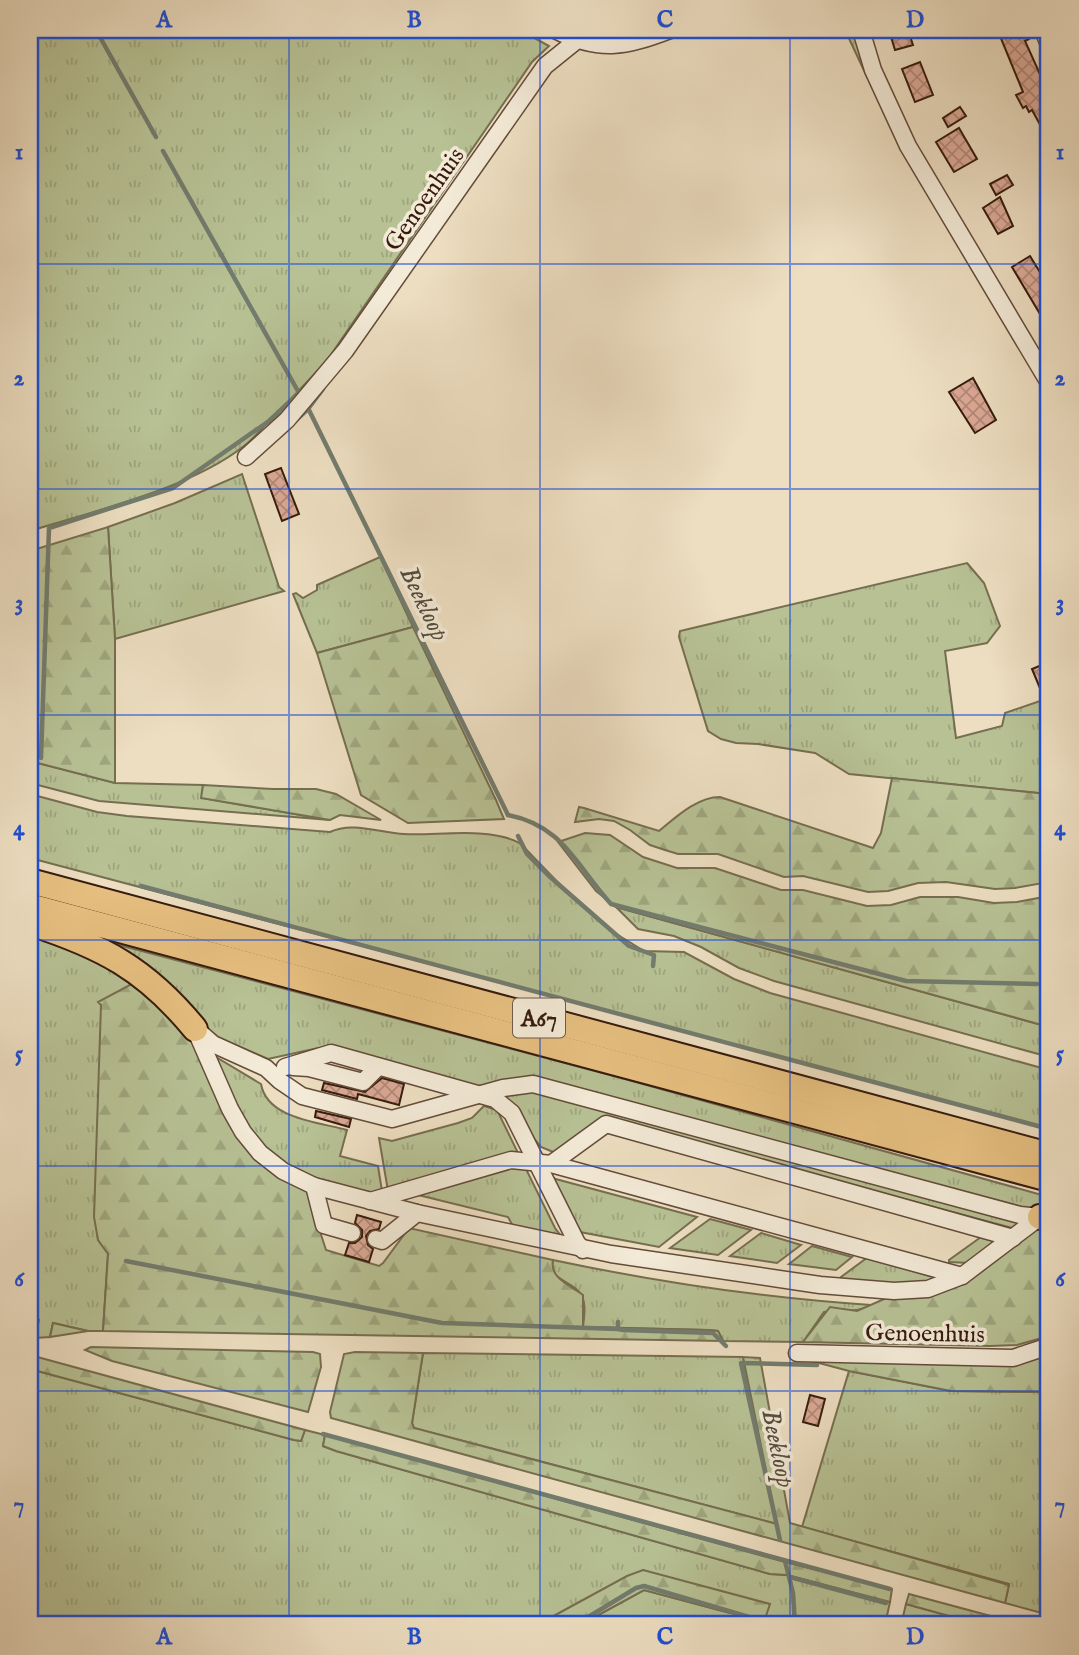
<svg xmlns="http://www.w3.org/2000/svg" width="1079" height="1655" viewBox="0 0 1079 1655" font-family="'IM FELL English',serif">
<defs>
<pattern id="grass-tufts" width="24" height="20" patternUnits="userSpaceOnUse" patternTransform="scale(1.75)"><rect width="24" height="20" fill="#b7c194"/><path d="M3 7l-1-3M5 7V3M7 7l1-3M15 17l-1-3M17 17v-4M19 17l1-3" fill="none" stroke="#9ea57e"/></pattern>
<pattern id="forest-firs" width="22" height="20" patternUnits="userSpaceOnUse" patternTransform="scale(1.75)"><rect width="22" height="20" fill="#b7c194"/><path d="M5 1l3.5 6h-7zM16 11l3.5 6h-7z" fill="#9ea57e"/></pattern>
<pattern id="building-cross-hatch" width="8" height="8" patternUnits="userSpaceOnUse" patternTransform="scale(1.75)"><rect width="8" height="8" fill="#dba995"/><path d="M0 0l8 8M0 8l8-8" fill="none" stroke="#b28978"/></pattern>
</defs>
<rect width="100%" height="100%" fill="#eddec1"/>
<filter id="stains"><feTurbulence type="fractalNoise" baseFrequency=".00286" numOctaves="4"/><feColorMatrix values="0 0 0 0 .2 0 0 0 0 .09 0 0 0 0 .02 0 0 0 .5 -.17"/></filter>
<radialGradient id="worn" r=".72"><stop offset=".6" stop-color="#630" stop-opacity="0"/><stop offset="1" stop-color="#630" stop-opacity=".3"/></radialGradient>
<g fill="url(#grass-tufts)" stroke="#766e50" stroke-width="2">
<path d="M30,30H520L549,46L532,62L330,356C313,377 294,396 275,415C265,425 255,437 244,446C191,488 95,511 30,531Z"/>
<polygon points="562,30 638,30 606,40"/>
<polygon points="845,30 856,30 868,79"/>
<polygon points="242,474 279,587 284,591 115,639 108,527 175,503"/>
<polygon points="380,557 413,627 317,653 293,594 296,593 303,598 317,590 317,585"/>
<polygon points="967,563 984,583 1000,626 987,643 945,651 956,738 1002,726 1005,713 1049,698 1049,828 1046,827 1047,794 849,774 815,753 758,744 736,743 721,739 708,731 679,637 680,631"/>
<polygon points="30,761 115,783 203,785 202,798 330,820 99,801 30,783"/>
<path d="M30,794L97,812L127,816L330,832C352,821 380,833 404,834C437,836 492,826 521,844L569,894L610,930L644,951L684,952L734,979L770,993L1049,1070V1128L30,858Z"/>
<polygon points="616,907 1049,1027 1049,1057 774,981 739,968 701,947 674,936 638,929"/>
<polygon points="30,931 141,979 101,1005 108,1254 103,1331 88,1331 53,1323 50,1337 35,1338 39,1320 36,1315 30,1313"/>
<polygon points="81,935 625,1079 1049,1197 1049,1210 1022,1209 535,1079 483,1088 318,1048 268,1059 217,1037"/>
<path d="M211,1054L261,1084C267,1119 319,1122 347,1130L340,1156L378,1166L382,1191L365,1196L316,1182L286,1167L246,1129Z"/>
<polygon points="523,1088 1023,1221 1012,1228 607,1119 558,1154 541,1147 499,1097"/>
<polygon points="484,1106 497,1110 519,1155 388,1191 379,1138 392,1141 458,1123 472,1118"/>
<polygon points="515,1165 526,1169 555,1228 564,1240 514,1228 508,1217 410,1193"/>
<polygon points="552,1178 697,1217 659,1247 580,1232"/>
<polygon points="710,1219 751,1230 718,1255 670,1248"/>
<polygon points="761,1233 801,1245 777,1263 730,1256"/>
<polygon points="981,1237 999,1241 969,1263 949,1262 949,1260"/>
<polygon points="812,1246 852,1257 836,1270 789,1264"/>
<polygon points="868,1257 940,1279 912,1285 844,1282 841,1277"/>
<path d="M553,1260C657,1282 765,1298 871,1305C857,1314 840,1309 824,1312L803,1342L723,1341L718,1331L708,1330L583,1327C584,1317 587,1302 580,1293C571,1280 548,1281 553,1260Z"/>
<polygon points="423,1353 743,1357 777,1524 414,1428 412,1423"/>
<polygon points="30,1369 294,1440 301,1441 305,1430 325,1435 323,1446 336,1451 770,1574 787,1575 890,1602 885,1625 580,1625 644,1590 730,1613 643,1570 537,1625 30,1625"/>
<polygon points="849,1371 951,1391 1049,1392 1049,1615 1005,1603 1009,1584 802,1527"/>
<polygon points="906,1604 982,1625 901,1625"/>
</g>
<g fill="url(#forest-firs)" stroke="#766e50" stroke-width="2">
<polygon points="108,527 115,639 115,783 30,761 30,551"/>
<polygon points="413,627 496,800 504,819 408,823 361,795 317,653"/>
<path d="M892,778L1047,794L1046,827L1049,828V882L1015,888L995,889L946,882L918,883L888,891L868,892L803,876L784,877L718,854H678L665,850L650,845L630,830L614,821L599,819L575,822L579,807L584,808L659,831C676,817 697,797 720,797L873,848L881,833Z"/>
<polygon points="203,785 273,789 316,789 336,794 381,820 340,815 330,820 201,798"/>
<polygon points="585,833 610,835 643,857 677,868 715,868 781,890 803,890 867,906 891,905 920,897 958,897 994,903 1017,902 1049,896 1049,1027 616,907 596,891 558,842"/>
<path d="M141,979L190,1036L226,1111L306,1188L326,1250L379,1266L383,1263L409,1228L553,1260C549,1278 570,1285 583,1295V1327L708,1330L718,1331L723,1341L103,1331L108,1254L98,1240L94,1217L101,1005L98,1002Z"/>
<polygon points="1049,1224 1049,1336 1017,1345 990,1346 803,1342 830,1307 857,1311 891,1296 927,1295 1037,1229"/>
<polygon points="30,1313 38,1317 35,1338 30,1337"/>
<polygon points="53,1323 88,1331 50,1337"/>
<polygon points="91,1347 313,1352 320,1354 321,1367 308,1412 112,1361 85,1350"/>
<polygon points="355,1352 423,1353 412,1423 414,1428 777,1524 743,1357 760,1358 790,1523 1009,1585 1005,1603 331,1418 330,1412 344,1354"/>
<polygon points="30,1355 305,1430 301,1441 294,1440 30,1369"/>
<polygon points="1049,1355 1049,1392 951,1391 849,1371 804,1359 1011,1362 1032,1360"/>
<polygon points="325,1435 785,1562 892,1589 890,1602 787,1575 770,1574 336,1451 323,1446"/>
<polygon points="643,1570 770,1604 766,1616 760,1621 644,1590 580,1625 537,1625 627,1576"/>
<polygon points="909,1594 1024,1625 982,1625 906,1604"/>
</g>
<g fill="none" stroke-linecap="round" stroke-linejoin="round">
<g stroke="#727c6e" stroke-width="4.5">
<polyline points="96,30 156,137"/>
<polyline points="308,408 508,815"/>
<polyline points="294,422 308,409 323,389"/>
<polyline points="41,758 49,528 173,488 269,421 299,393 163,151"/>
<path d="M508,815C564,826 576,866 611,904L906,981L1037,984"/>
<polyline points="518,836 527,854 549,876 629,946 654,955 653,966"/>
<polyline points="141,886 1049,1129"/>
<polyline points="126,1261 442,1323 618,1329"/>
<polyline points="618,1322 618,1329 623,1330 713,1333 726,1346"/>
<polyline points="323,1434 890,1589"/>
<polyline points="780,1540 741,1363 817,1365"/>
<polyline points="785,1561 793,1593 795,1625"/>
<polyline points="790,1577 886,1603"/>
<polyline points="575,1625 636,1588 644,1586 776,1625"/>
</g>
</g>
<g fill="url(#building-cross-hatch)" stroke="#361b0d" stroke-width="2">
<polygon points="889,30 908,30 913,45 895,50"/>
<polygon points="1015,30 1026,30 1029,39 1025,41 1043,81 1049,89 1049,141 1032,110 1029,112 1026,106 1023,108 1016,95 1023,92 1000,36"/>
<polygon points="920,62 933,95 915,102 902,69"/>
<polygon points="960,107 966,116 948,127 943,118"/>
<polygon points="959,128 977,159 954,172 936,142"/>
<polygon points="1007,175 1013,185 996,195 990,184"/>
<polygon points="1000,197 1013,226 998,234 983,208"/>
<polygon points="1030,256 1049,287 1049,329 1012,267"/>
<polygon points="973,378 996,420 975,433 949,392"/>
<polygon points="281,468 299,514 282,521 265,474"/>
<polygon points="1049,662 1049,710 1032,669"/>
<polygon points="382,1078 404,1084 399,1105 358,1094 357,1099 322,1090 324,1083 365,1092"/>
<polygon points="316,1111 351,1119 349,1127 315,1117"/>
<polygon points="357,1215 381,1222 379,1229 370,1231 366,1236 368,1245 373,1249 369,1262 345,1255 349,1243 355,1243 362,1237 362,1230 355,1223"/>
<polygon points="810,1395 825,1399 818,1426 803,1422"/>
</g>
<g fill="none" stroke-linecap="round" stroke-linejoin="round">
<defs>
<g id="minor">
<path d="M555,30C600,53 625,47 670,30"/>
<polyline points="861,30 873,70 908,146 1049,383"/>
<polyline points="1043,30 1049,45"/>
<polyline points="246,457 287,420 345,351 545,66 576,41"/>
<polyline points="195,1029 230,1109 243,1132 260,1153 283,1171 314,1186 417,1213 611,1254 820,1285 894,1291 928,1289 962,1276 1040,1217"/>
<polyline points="197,1030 213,1044 266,1068 280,1081 302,1096 392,1119 503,1088 533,1084 1020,1215 1040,1217"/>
<polyline points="285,1067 331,1053 495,1099 512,1113 577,1243 583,1250"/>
<polyline points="293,1067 309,1068 363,1082 378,1067"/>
<polyline points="551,1164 606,1124 1013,1238"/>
<polyline points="314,1186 324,1225 352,1233"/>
<polyline points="370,1201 511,1160 551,1164 962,1276"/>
<polyline points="376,1239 382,1241 417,1213"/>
<polyline points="797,1353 1013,1358 1049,1346"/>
</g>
<g id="highway">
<polyline points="30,881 1049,1155"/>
<polyline points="30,906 1049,1179"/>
<path d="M30,923C102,946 146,969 195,1029"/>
<polyline points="1040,1217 1049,1216"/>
</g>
</defs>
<use href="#minor" stroke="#644c3a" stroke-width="19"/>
<use href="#highway" stroke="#361b0d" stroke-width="28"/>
<use href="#minor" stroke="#f3ead7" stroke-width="16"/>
<use href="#highway" stroke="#e6bf80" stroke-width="24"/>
</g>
<path fill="none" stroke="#1d4ed8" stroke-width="2" stroke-opacity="0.55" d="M289,30V1625M540,30V1625M790,30V1625M30,264H1049M30,489H1049M30,715H1049M30,940H1049M30,1166H1049M30,1391H1049"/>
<g text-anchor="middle" stroke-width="7" stroke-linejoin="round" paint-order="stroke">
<rect fill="#f3ead7" stroke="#6f594a" stroke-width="2" x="513" y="998.5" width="52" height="39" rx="5"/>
<g font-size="23" font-weight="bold" fill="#361b0d">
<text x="539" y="1026">A67</text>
</g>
<g font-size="24" fill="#361b0d" stroke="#f3ead7">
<text transform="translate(424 199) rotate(-55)" y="8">Genoenhuis</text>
<text transform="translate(925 1333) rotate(1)" y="8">Genoenhuis</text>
</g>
<g font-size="26" font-style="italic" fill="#544c3d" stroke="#f3ead7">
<text transform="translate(425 603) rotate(64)" y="9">Beekloop</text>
<text transform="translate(779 1448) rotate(78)" y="9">Beekloop</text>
</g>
</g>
<rect width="1079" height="1655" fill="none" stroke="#eddec1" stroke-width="77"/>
<rect x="38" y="38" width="1002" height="1578" fill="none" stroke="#1d4ed8" stroke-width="2.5"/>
<g font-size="23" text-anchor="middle" font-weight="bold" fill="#1d4ed8">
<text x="164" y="27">A</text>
<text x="414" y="27">B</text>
<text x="665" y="27">C</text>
<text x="915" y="27">D</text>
<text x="19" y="159">1</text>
<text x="1060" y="159">1</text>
<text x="19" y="385">2</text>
<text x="1060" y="385">2</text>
<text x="19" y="610">3</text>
<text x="1060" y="610">3</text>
<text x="19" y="835">4</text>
<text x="1060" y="835">4</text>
<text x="19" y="1061">5</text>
<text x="1060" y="1061">5</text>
<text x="19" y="1286">6</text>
<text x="1060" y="1286">6</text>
<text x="19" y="1512">7</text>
<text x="1060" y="1512">7</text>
<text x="164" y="1644">A</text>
<text x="414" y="1644">B</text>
<text x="665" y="1644">C</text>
<text x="915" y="1644">D</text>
</g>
<rect width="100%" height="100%" filter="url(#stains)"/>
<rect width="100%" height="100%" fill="url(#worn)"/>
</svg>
